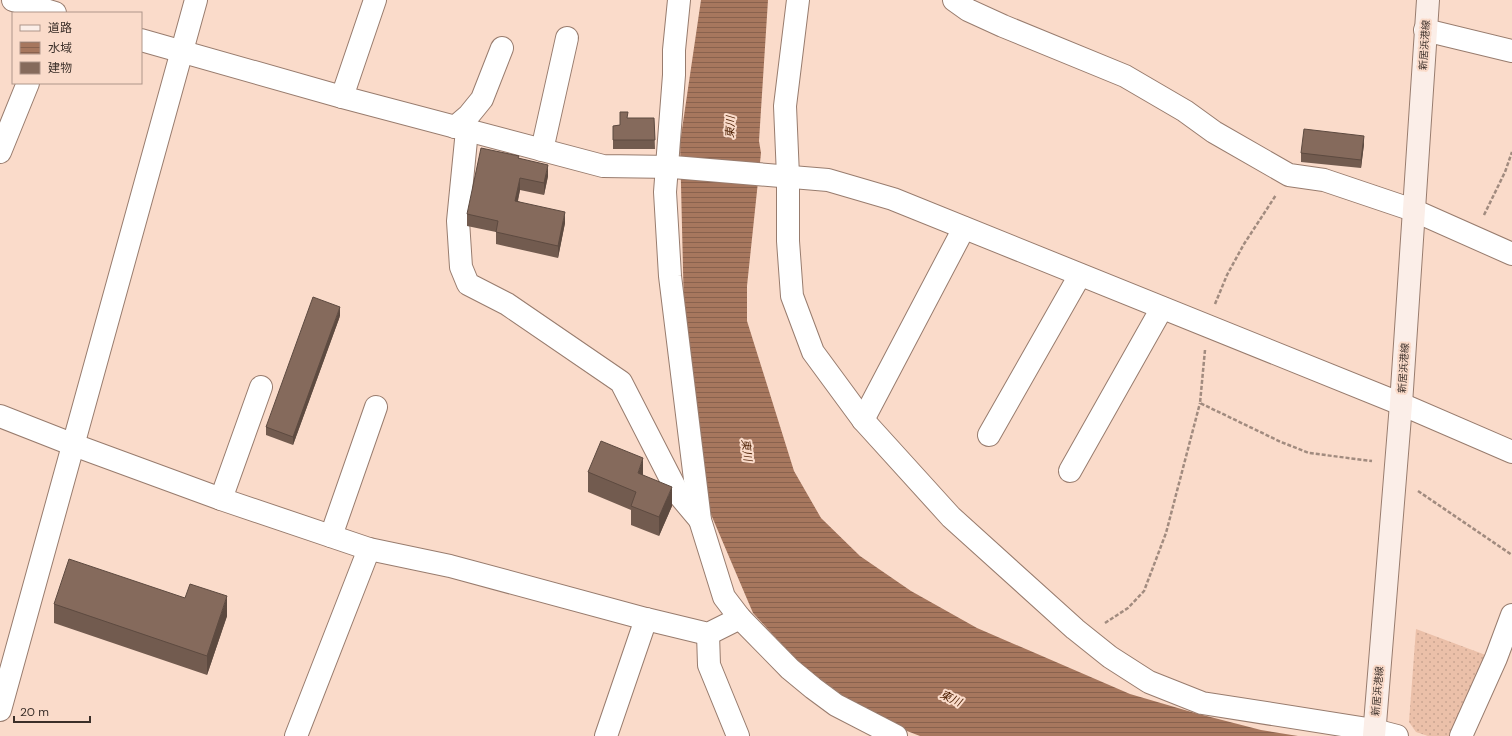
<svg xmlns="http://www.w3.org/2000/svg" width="1512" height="736" viewBox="0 0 1512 736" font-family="'DM Sans','Noto Sans JP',sans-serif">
<defs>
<pattern id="grass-dots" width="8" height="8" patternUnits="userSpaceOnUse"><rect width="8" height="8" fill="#ebc0a9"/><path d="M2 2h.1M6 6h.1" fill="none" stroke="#caa591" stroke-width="1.8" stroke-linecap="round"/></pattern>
<pattern id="water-rules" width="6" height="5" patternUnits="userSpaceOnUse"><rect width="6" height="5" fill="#a7775e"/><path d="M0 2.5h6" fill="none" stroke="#89624e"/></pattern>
</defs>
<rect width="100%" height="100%" fill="#fadbca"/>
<polygon fill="url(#grass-dots)" points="1416,629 1491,657 1456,736 1428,736 1416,732 1409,722"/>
<polygon fill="url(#water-rules)" points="701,0 768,0 759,141 761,153 747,286 747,321 794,471 821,518 860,556 911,591 977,628 1130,694 1195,713 1261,730 1298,736 920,736 873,718 800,664 753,613 707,505 685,353 680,143"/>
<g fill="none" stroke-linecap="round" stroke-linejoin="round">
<defs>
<g id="minor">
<polyline points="13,0 55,13"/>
<polyline points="679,0 674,50 674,75 665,192 670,276 700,520 724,597 740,618 790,669 813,688 836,705 896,736"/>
<polyline points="798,0 785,106 788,176 788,241 792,296 813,352 863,420 951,517 1075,629 1110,657 1149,682 1202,703 1374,730 1397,736"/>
<polyline points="954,0 968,10 1003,26 1125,76 1185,111 1214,132 1289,175 1324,180 1413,210 1512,254"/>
<polyline points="1425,30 1512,51"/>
<polyline points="141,40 342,97 603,166 673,167 828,180 893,199 1401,404 1512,452"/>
<polyline points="342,97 375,0"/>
<polyline points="455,127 469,115 482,99 502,48"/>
<polyline points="467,130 458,221 461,267 468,284 507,304 621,382 679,495 700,520"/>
<polyline points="542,150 567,38"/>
<polyline points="0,152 28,83"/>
<polyline points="0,416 74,445 221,499 369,549 450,566 646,619 708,634 740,618"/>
<polyline points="863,420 964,228"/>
<polyline points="989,435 1080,275"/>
<polyline points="1070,471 1162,308"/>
<polyline points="221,499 261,387"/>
<polyline points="331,536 376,407"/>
<polyline points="708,634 709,665 738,736"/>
<polyline points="296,736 369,549"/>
<polyline points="606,736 646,619"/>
<polyline points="1461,736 1496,658 1512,615"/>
</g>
<polyline id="tertiary" points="0,710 196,0"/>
<polyline id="secondary" points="1374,736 1401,404 1428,0"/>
</defs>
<use href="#minor" stroke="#987c6e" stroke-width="24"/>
<use href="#tertiary" stroke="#987c6e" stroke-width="24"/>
<use href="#secondary" stroke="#987c6e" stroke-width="24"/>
<g stroke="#a18b7f" stroke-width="2.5" stroke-dasharray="4 2" stroke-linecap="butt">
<polyline points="1484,215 1505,172 1512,152"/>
<polyline points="1215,304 1227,275 1244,244 1276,195"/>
<polyline points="1205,350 1200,403 1281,442 1309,453 1372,461"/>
<polyline points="1418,491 1512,555"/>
<polyline points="1105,623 1128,608 1144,591 1166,533 1200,403"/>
</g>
<use href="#minor" stroke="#fff" stroke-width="22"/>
<use href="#tertiary" stroke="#fff" stroke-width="22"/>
<use href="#secondary" stroke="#fbeee8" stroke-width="22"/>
</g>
<g fill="#725b4f">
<polygon points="628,118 654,118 655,149 613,149 613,126 620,125"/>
<polygon points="1364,144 1361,168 1301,162 1301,153"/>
<polygon points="519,158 548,176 544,195 520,190 518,201 565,223 558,258 496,244 496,232 467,226 467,214"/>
<polygon points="340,316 293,445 266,435 266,427"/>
<polygon points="588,472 643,475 672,506 659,536 631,525 631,510 588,492"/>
<polygon points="54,604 227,616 207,675 54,623"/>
</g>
<g fill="#5d4a40">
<polygon points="1364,136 1364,144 1361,168 1361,160"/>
<polygon points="548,165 548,176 544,195 544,183"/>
<polygon points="520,178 520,190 515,212 515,201"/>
<polygon points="565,212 565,223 558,258 558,246"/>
<polygon points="340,307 340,316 293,445 293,437"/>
<polygon points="643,458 643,478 638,473"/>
<polygon points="672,487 672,506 659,536 659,517"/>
<polygon points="227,596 227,616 207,675 207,656"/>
</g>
<g fill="#856a5c" stroke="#5d4a40">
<polygon points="620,112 628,112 627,118 654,118 655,140 613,140 613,126 620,125"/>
<polygon points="1304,129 1364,136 1361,160 1301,153"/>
<polygon points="481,148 519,156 518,158 548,165 544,183 520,178 515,201 565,212 558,246 496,232 498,221 467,214"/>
<polygon points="313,297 340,307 293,437 266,427"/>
<polygon points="601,441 643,458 638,473 672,487 659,517 631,506 636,492 588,472"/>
<polygon points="69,559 185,598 190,584 227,596 207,656 54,604"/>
</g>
<g text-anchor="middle" stroke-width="4" stroke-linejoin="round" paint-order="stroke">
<g font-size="10" fill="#3b2f29" stroke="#fadbca">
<text transform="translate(1424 45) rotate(-86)" y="4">新居浜港線</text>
<text transform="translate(1403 368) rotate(-86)" y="4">新居浜港線</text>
<text transform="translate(1377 691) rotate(-85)" y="4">新居浜港線</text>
</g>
<g font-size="11" font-style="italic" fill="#4c1e00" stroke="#fadbca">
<text transform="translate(730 127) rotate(-88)" y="4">東川</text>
<text transform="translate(747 450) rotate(83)" y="4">東川</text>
<text transform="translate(951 698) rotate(25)" y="4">東川</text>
</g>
</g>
<rect x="12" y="12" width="130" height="72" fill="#fadbca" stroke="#ae968a"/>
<rect x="20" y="25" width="20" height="6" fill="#fbeee8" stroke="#ae968a"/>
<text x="48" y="32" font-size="12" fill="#3b2f29">道路</text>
<rect x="20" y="42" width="20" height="12" fill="url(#water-rules)" stroke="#ae968a"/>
<text x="48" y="52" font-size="12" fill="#3b2f29">水域</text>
<rect x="20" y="62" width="20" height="12" fill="#856a5c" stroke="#ae968a"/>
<text x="48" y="72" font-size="12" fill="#3b2f29">建物</text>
<path d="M14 716v6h76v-6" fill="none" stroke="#3b2f29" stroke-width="2"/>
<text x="20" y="716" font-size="12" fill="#3b2f29" stroke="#fadbca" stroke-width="3" paint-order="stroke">20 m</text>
</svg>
